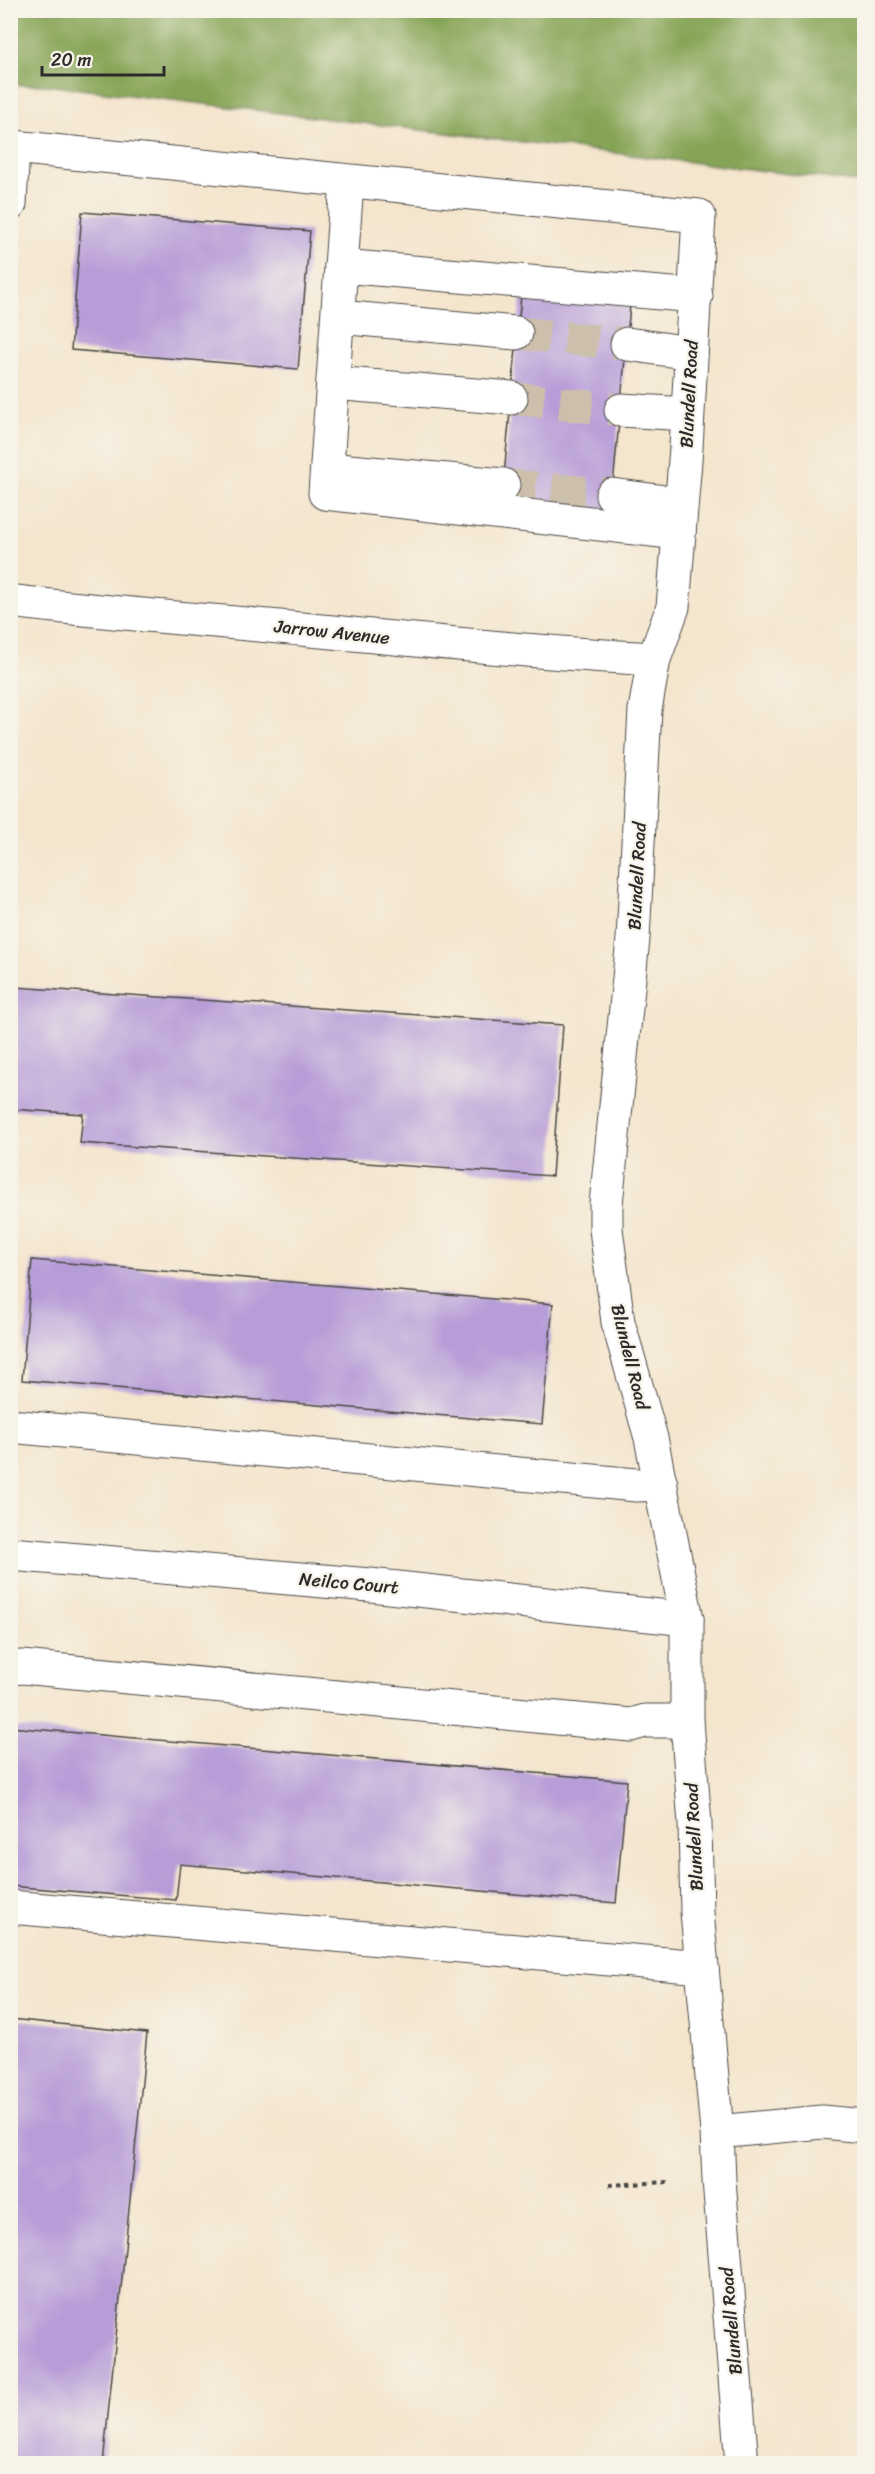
<svg xmlns="http://www.w3.org/2000/svg" width="875" height="2474" viewBox="0 0 875 2474" font-family="Sriracha,sans-serif">
<rect width="100%" height="100%" fill="#f7f3e8"/>
<filter id="ink" filterUnits="userSpaceOnUse"><feTurbulence type="fractalNoise" baseFrequency=".0167" numOctaves="2"/><feDisplacementMap in="SourceGraphic" scale="12" xChannelSelector="R" yChannelSelector="G"/><feConvolveMatrix kernelMatrix="1 2 1 2 8 2 1 2 1" color-interpolation-filters="sRGB"/></filter>
<filter id="wash" filterUnits="userSpaceOnUse"><feTurbulence type="fractalNoise" baseFrequency=".008" numOctaves="4" result="noise"/><feDisplacementMap in="SourceGraphic" scale="24" xChannelSelector="R" yChannelSelector="G"/><feGaussianBlur stdDeviation="1.35" result="paint"/><feColorMatrix in="noise" values="0 0 0 0 0 0 0 0 0 0 0 0 0 0 0 0 0 1.4 0 .05"/><feComposite in="paint" operator="in"/></filter>
<g filter="url(#wash)">
<rect width="100%" height="100%" fill="#f4e5cd"/>
<polygon fill="#86a456" stroke="#586840" stroke-width="1.5" points="10,11 864,11 864,183 46,85 11,85"/>
<g id="blocks">
<g fill="#b79dd8">
<polygon points="82,212 310,231 298,369 71,350"/>
<polygon points="522,285 631,295 610,517 501,507"/>
<polygon points="15,987 563,1025 552,1176 80,1143 83,1114 10,1109 10,1055"/>
<polygon points="32,1260 553,1304 542,1424 22,1380"/>
<polygon points="10,1727 627,1781 616,1903 180,1864 176,1900 10,1886"/>
<polygon points="10,2019 147,2033 103,2464 10,2464"/>
</g>
</g>
</g>
<g filter="url(#ink)">
<use href="#blocks" fill-opacity="0" stroke="#494743" stroke-width="1.5"/>
<g fill="none" stroke-linecap="round" stroke-linejoin="round">
<g stroke="#ccc0ad" stroke-width="33" stroke-dasharray="33 16" stroke-linecap="butt">
<polyline points="516,333 627,344"/>
<polyline points="511,398 621,410"/>
<polyline points="503,485 612,495"/>
</g>
<defs>
<g id="minor">
<polyline points="347,182 325,493 679,533"/>
<polyline points="10,204 13,147 699,216 686,448 673,607 654,659 645,710 633,939 606,1204 606,1229 618,1322 651,1438 687,1619 687,1721 695,1824 697,1912 717,2132 719,2180 742,2464"/>
<polyline points="341,266 696,296"/>
<polyline points="338,317 516,333"/>
<polyline points="627,344 691,353"/>
<polyline points="333,383 511,398"/>
<polyline points="621,410 687,414"/>
<polyline points="327,469 503,485"/>
<polyline points="612,495 681,504"/>
<path d="M10,601C96,612 183,618 269,626C397,638 525,652 654,659"/>
<polyline points="10,1426 636,1485 661,1484"/>
<polyline points="10,1554 370,1585 687,1619"/>
<polyline points="10,1668 22,1667 631,1725 645,1721 687,1721"/>
<polyline points="10,1907 702,1967"/>
<polyline points="717,2132 822,2122 864,2126"/>
</g>
</defs>
<use href="#minor" stroke="#494743" stroke-width="35"/>
<polyline stroke="#494743" stroke-width="4" stroke-dasharray="4.5 4.5" stroke-linecap="butt" points="609,2185 668,2182"/>
<use href="#minor" stroke="#fff" stroke-width="33"/>
</g>
</g>
<g text-anchor="middle" stroke-width="4.5" stroke-linejoin="round" paint-order="stroke">
<g font-size="18" fill="#2b2b2b" stroke="#f7f3e8">
<text transform="translate(689 394) rotate(-87)" y="6">Blundell Road</text>
<text transform="translate(332 632) rotate(6)" y="6">Jarrow Avenue</text>
<text transform="translate(637 876) rotate(-87)" y="6">Blundell Road</text>
<text transform="translate(630 1357) rotate(76)" y="6">Blundell Road</text>
<text transform="translate(349 1583) rotate(5)" y="6">Neilco Court</text>
<text transform="translate(694 1837) rotate(-93)" y="6">Blundell Road</text>
<text transform="translate(731 2321) rotate(-95)" y="6">Blundell Road</text>
</g>
</g>
<rect width="875" height="2474" fill="none" stroke="#f7f3e8" stroke-width="36"/>
<path d="M42 66v9h122v-9" fill="none" stroke="#2b2b2b" stroke-width="3"/>
<text x="51" y="66" font-size="18" fill="#2b2b2b" stroke="#f7f3e8" stroke-width="4.5" paint-order="stroke">20 m</text>
</svg>
